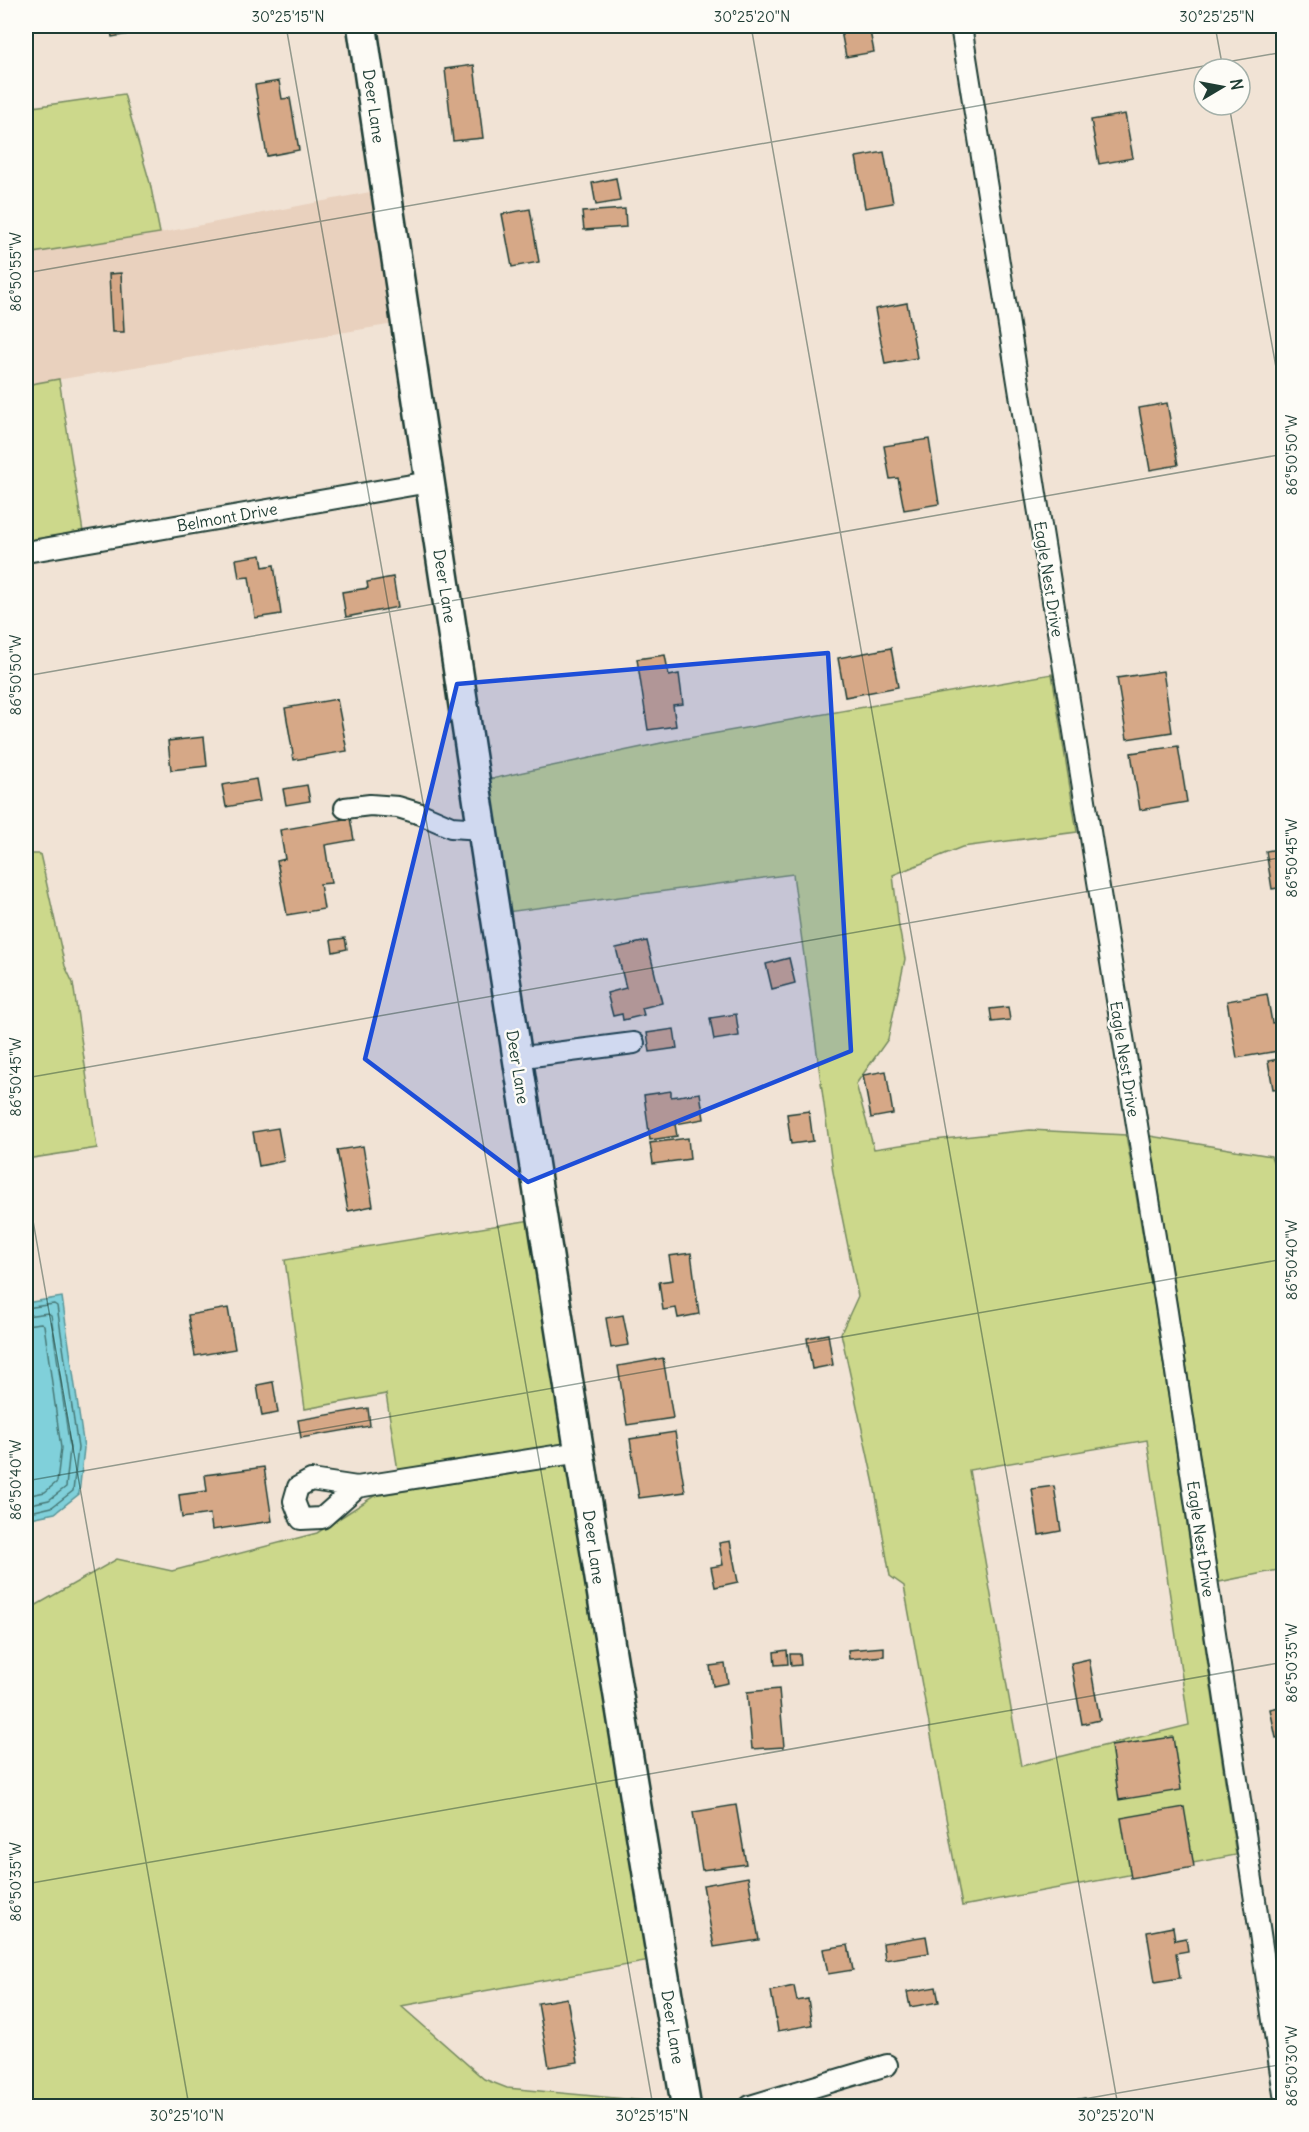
<svg xmlns="http://www.w3.org/2000/svg" width="1309" height="2132" viewBox="0 0 1309 2132" font-family="Delius,sans-serif">
<rect width="100%" height="100%" fill="#f1e3d5"/>
<filter id="ink" filterUnits="userSpaceOnUse"><feTurbulence type="fractalNoise" baseFrequency=".0167" numOctaves="2"/><feDisplacementMap in="SourceGraphic" scale="12" xChannelSelector="R" yChannelSelector="G"/><feConvolveMatrix kernelMatrix="1 2 1 2 8 2 1 2 1" color-interpolation-filters="sRGB"/></filter>
<g filter="url(#ink)">
<polygon fill="#e9d1be" points="375,191 394,324 26,385 26,254 160,233"/>
<g fill="#ccd88b" stroke="#768a60" stroke-width="1.5" fill-rule="evenodd">
<polygon points="124,94 150,183 160,233 26,254 26,108"/>
<polygon points="59,379 83,532 26,541 26,385"/>
<path d="M1052,674L1077,832L962,847L893,875L899,927L905,959L888,1039L856,1084L874,1149L934,1140L1030,1130L1126,1135L1156,1314L1236,1855L962,1906L904,1586L890,1576L874,1484L841,1333L858,1296L833,1172L793,874L507,912L486,780L666,742ZM1147,1440L1189,1725L1021,1766L969,1470Z"/>
<polygon points="26,854 40,854 65,966 73,983 97,1148 26,1159"/>
<polygon points="1150,1136 1271,1156 1283,1190 1283,1569 1219,1582 1178,1311"/>
<polygon points="531,1220 567,1444 398,1471 386,1394 305,1409 285,1260"/>
<polygon points="570,1464 650,1961 401,2006 484,2079 507,2088 648,2101 641,2106 26,2106 26,1611 117,1559 172,1571 317,1533 374,1496"/>
</g>
<polygon fill="#80d0da" stroke="#599598" stroke-width="1.5" points="62,1297 84,1448 79,1494 55,1513 26,1519 26,1303"/>
<g fill="none" stroke-linecap="round" stroke-linejoin="round">
<g stroke="#467876" stroke-width="1.5">
<polyline points="26,1308 54,1304 57,1306 78,1448 73,1491 52,1507 26,1513"/>
<polyline points="26,1316 48,1313 51,1315 70,1448 66,1487 49,1500 26,1505"/>
<polyline points="26,1325 41,1323 44,1325 61,1448 57,1482 45,1492 26,1496"/>
</g>
</g>
<g fill="#d6a887" stroke="#1f3d34" stroke-width="1.5">
<polygon points="110,26 164,26 164,28 112,37"/>
<polygon points="840,26 869,26 874,52 846,57"/>
<polygon points="474,65 483,138 453,141 445,69"/>
<polygon points="279,81 282,99 290,98 299,150 267,156 255,85"/>
<polygon points="1125,114 1133,158 1099,164 1091,120"/>
<polygon points="884,152 893,203 865,208 856,157"/>
<polygon points="616,178 620,201 596,205 592,183"/>
<polygon points="530,209 539,262 512,267 502,214"/>
<polygon points="625,209 626,227 584,230 582,212"/>
<polygon points="121,273 124,332 112,332 109,274"/>
<polygon points="907,303 917,358 885,364 875,309"/>
<polygon points="1167,403 1178,465 1150,470 1139,408"/>
<polygon points="929,439 939,504 904,510 898,478 890,479 884,446"/>
<polygon points="261,555 263,567 274,565 281,614 255,618 249,577 239,578 236,559"/>
<polygon points="393,577 398,607 346,617 342,592 368,588 367,582"/>
<polygon points="891,648 898,687 845,697 838,658"/>
<polygon points="665,655 669,676 679,674 683,704 673,705 676,726 648,730 637,659"/>
<polygon points="1163,671 1172,732 1127,739 1117,678"/>
<polygon points="337,699 347,751 294,760 285,708"/>
<polygon points="204,737 207,766 171,770 168,741"/>
<polygon points="1178,746 1187,802 1140,810 1131,753"/>
<polygon points="256,779 260,801 226,807 222,785"/>
<polygon points="307,785 310,801 286,805 283,789"/>
<polygon points="1284,817 1284,838 1280,838 1277,819"/>
<polygon points="350,818 354,840 325,845 331,883 320,884 324,909 287,915 277,861 285,859 280,830"/>
<polygon points="1284,848 1284,887 1272,889 1266,851"/>
<polygon points="345,938 347,949 333,952 331,940"/>
<polygon points="647,941 662,1003 642,1008 644,1015 623,1020 622,1014 613,1016 607,993 626,988 616,948"/>
<polygon points="789,958 795,983 772,989 766,964"/>
<polygon points="1267,994 1272,1023 1284,1021 1284,1050 1237,1058 1227,1001"/>
<polygon points="1008,1007 1010,1020 992,1022 990,1009"/>
<polygon points="736,1014 739,1036 714,1040 710,1018"/>
<polygon points="674,1029 677,1048 650,1052 647,1033"/>
<polygon points="1284,1058 1284,1088 1273,1089 1268,1061"/>
<polygon points="886,1071 893,1114 871,1118 863,1075"/>
<polygon points="671,1091 671,1097 700,1093 704,1119 675,1124 677,1136 650,1140 644,1095"/>
<polygon points="809,1111 813,1141 791,1144 787,1114"/>
<polygon points="278,1128 284,1161 259,1166 253,1132"/>
<polygon points="688,1138 690,1159 653,1164 650,1143"/>
<polygon points="363,1146 373,1206 348,1211 337,1150"/>
<polygon points="691,1253 699,1314 678,1318 676,1308 663,1310 659,1282 673,1280 669,1256"/>
<polygon points="228,1308 235,1349 195,1356 188,1315"/>
<polygon points="623,1315 629,1345 611,1348 606,1318"/>
<polygon points="828,1334 833,1365 812,1369 807,1338"/>
<polygon points="663,1358 673,1418 627,1425 618,1366"/>
<polygon points="273,1382 278,1413 262,1416 257,1385"/>
<polygon points="368,1408 370,1426 301,1438 298,1420"/>
<polygon points="675,1432 685,1492 639,1498 630,1439"/>
<polygon points="264,1467 272,1521 212,1530 210,1514 182,1518 179,1495 207,1491 205,1475"/>
<polygon points="1054,1486 1061,1531 1039,1535 1032,1489"/>
<polygon points="730,1541 738,1582 715,1587 711,1567 723,1565 719,1543"/>
<polygon points="884,1647 884,1656 849,1659 848,1650"/>
<polygon points="787,1650 788,1664 775,1665 774,1652"/>
<polygon points="790,1654 800,1654 801,1665 791,1666"/>
<polygon points="1089,1659 1100,1720 1082,1724 1071,1663"/>
<polygon points="725,1664 728,1683 713,1686 710,1666"/>
<polygon points="779,1689 784,1747 752,1749 747,1692"/>
<polygon points="1284,1706 1284,1737 1276,1738 1270,1709"/>
<polygon points="1173,1737 1181,1790 1119,1800 1111,1746"/>
<polygon points="736,1805 746,1864 702,1870 693,1812"/>
<polygon points="1184,1807 1194,1867 1131,1878 1121,1818"/>
<polygon points="748,1877 759,1940 714,1947 703,1885"/>
<polygon points="1173,1927 1175,1940 1186,1938 1188,1951 1176,1953 1180,1978 1155,1982 1147,1932"/>
<polygon points="926,1936 929,1953 885,1960 883,1943"/>
<polygon points="848,1945 853,1970 828,1974 823,1949"/>
<polygon points="794,1986 797,2001 808,1999 812,2025 778,2031 771,1991"/>
<polygon points="936,1987 939,2002 910,2007 907,1992"/>
<polygon points="567,1998 578,2062 549,2067 538,2003"/>
<polygon points="1085,2098 1087,2106 1036,2106"/>
<polygon points="1218,2101 1222,2106 1210,2106"/>
</g>
<g fill="none" stroke-linecap="round" stroke-linejoin="round">
<defs>
<g id="street">
<polyline points="961,26 1167,1312 1284,2094"/>
<polyline points="26,552 429,482"/>
<polyline points="345,808 370,805 398,807 421,814 451,827 482,829"/>
<polyline points="516,1058 634,1043"/>
<polyline points="357,1487 322,1518 301,1519 294,1501 298,1487 311,1480 357,1487 580,1452"/>
<polyline points="750,2106 887,2065"/>
</g>
<path id="secondary" d="M362,26C464,720 570,1414 686,2106"/>
</defs>
<use href="#street" stroke="#1f3d34" stroke-width="24"/>
<use href="#secondary" stroke="#1f3d34" stroke-width="33"/>
<use href="#street" stroke="#fdfcf7" stroke-width="20"/>
<use href="#secondary" stroke="#fdfcf7" stroke-width="28"/>
</g>
</g>
<path fill="#1d4ed8" fill-opacity="0.2" stroke="#1d4ed8" stroke-width="4.5" stroke-linejoin="round" d="M828,653L851,1051L528,1182L365,1059L457,684Z"/>
<path fill="none" stroke="#1f3d34" stroke-width="1.5" stroke-opacity="0.45" d="M286,26L653,2106M751,26L1118,2106M1215,26L1223,69M1229,105L1284,412M26,273L1284,52M26,676L1284,454M26,1078L1284,857M26,1181L189,2106M26,1481L1284,1259M26,1884L1284,1662M1044,2106L1284,2064"/>
<g text-anchor="middle" stroke-width="5" stroke-linejoin="round" paint-order="stroke">
<g font-size="16" fill="#1f3d34" stroke="#fdfcf7">
<text transform="translate(374 106) rotate(82)" y="6">Deer Lane</text>
<text transform="translate(227 517) rotate(-10)" y="6">Belmont Drive</text>
<text transform="translate(1049 579) rotate(81)" y="6">Eagle Nest Drive</text>
<text transform="translate(445 586) rotate(81)" y="6">Deer Lane</text>
<text transform="translate(1125 1059) rotate(81)" y="6">Eagle Nest Drive</text>
<text transform="translate(518 1067) rotate(81)" y="6">Deer Lane</text>
<text transform="translate(1201 1539) rotate(82)" y="6">Eagle Nest Drive</text>
<text transform="translate(594 1547) rotate(82)" y="6">Deer Lane</text>
<text transform="translate(673 2027) rotate(81)" y="6">Deer Lane</text>
</g>
</g>
<rect width="1309" height="2132" fill="none" stroke="#fdfcf7" stroke-width="66"/>
<g transform="translate(1222 87) rotate(80)"><circle r="28" fill="#fdfcf7" stroke="#a4b0a9" stroke-width="1.5"/>
<path d="M0-4.5L10 22L0 15L-10 22Z" fill="#1f3d34"/>
<text y="-9" font-size="16" font-weight="bold" text-anchor="middle" fill="#1f3d34">N</text>
</g>
<rect x="33" y="33" width="1243" height="2066" fill="none" stroke="#1f3d34" stroke-width="2"/>
<g font-size="15" text-anchor="middle" fill="#1f3d34">
<text x="288" y="22">30°25'15"N</text>
<text x="752" y="22">30°25'20"N</text>
<text x="1217" y="22">30°25'25"N</text>
<text transform="translate(16 272) rotate(-90)" y="5">86°50'55"W</text>
<text transform="translate(1292 455) rotate(-90)" y="5">86°50'50"W</text>
<text transform="translate(16 675) rotate(-90)" y="5">86°50'50"W</text>
<text transform="translate(1292 858) rotate(-90)" y="5">86°50'45"W</text>
<text transform="translate(16 1077) rotate(-90)" y="5">86°50'45"W</text>
<text transform="translate(1292 1260) rotate(-90)" y="5">86°50'40"W</text>
<text transform="translate(16 1480) rotate(-90)" y="5">86°50'40"W</text>
<text transform="translate(1292 1663) rotate(-90)" y="5">86°50'35"W</text>
<text transform="translate(16 1882) rotate(-90)" y="5">86°50'35"W</text>
<text transform="translate(1292 2066) rotate(-90)" y="5">86°50'30"W</text>
<text x="187" y="2121">30°25'10"N</text>
<text x="652" y="2121">30°25'15"N</text>
<text x="1116" y="2121">30°25'20"N</text>
</g>
</svg>
